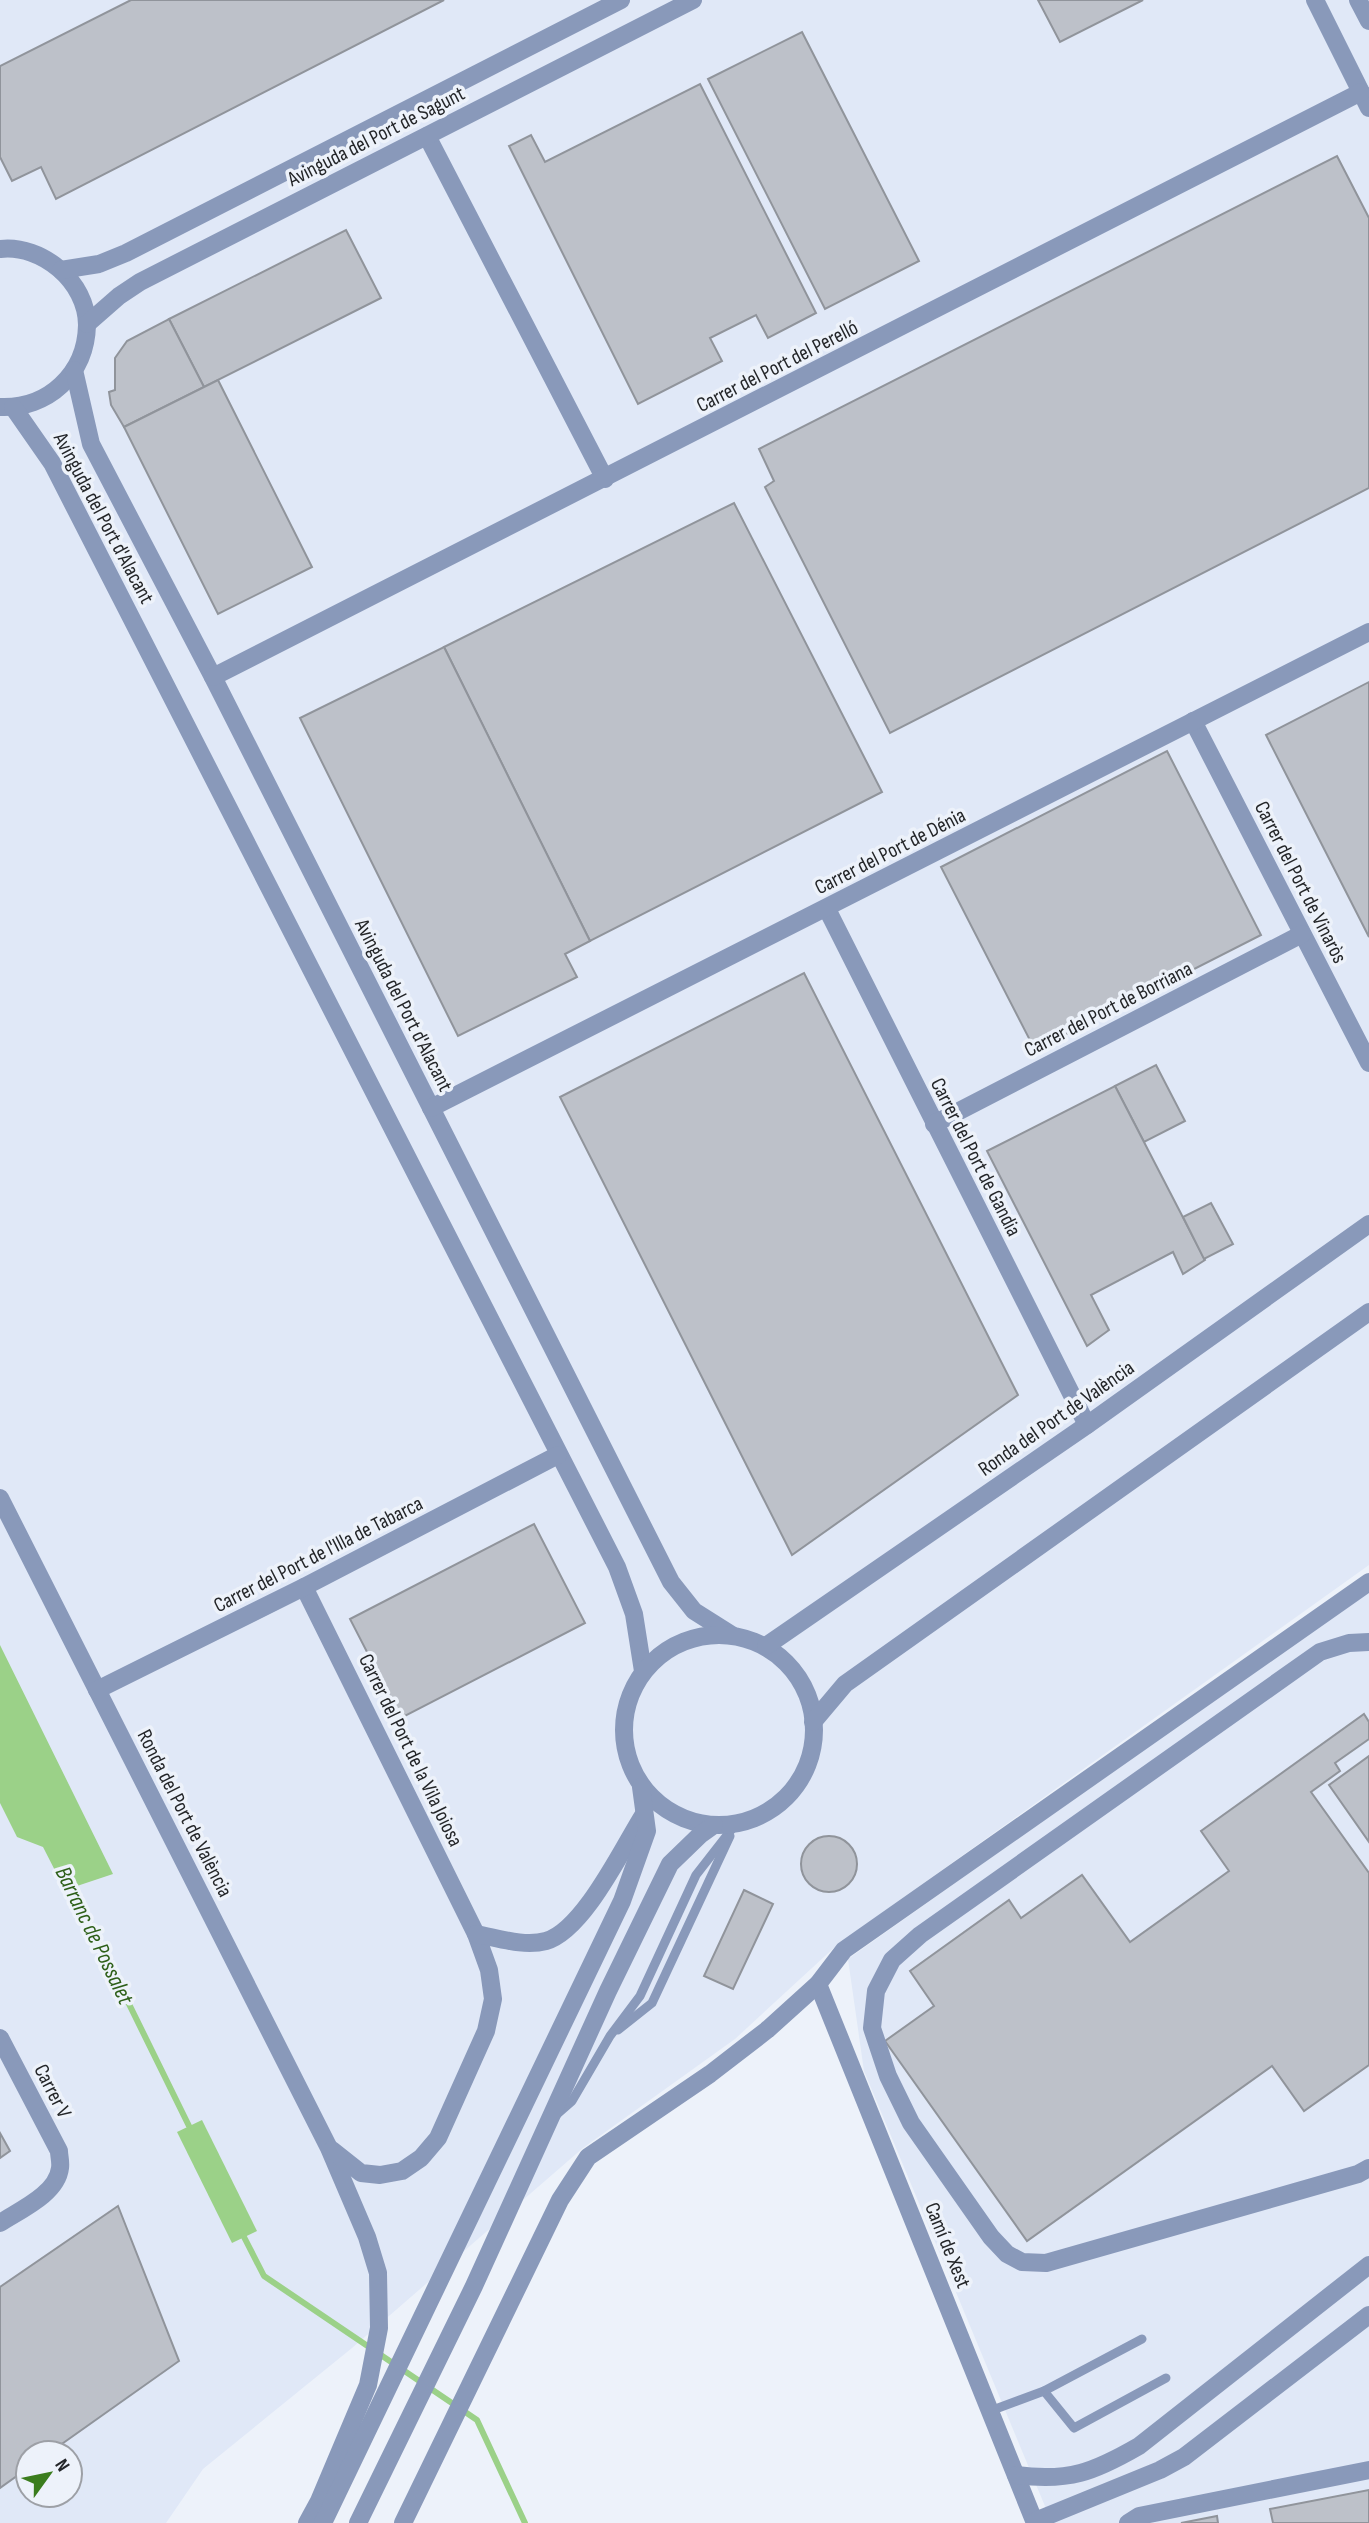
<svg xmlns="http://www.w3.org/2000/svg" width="1369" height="2523" viewBox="0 0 1369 2523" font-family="'Sofia Sans Condensed',sans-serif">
<rect width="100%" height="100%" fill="#edf2fa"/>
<g fill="#e0e8f7" fill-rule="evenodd">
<path d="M0,0H1369V1565L837,1945L735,2039L583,2148L352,2348L203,2469L166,2523H0ZM28,2453H70V2495H28Z"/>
<polygon points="1369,1590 1369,2523 1052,2523 864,2071 848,1959"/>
</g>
<g fill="#9bd188">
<polygon points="0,1645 113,1874 65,1890 43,1847 17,1837 0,1803"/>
<polygon points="202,2120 257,2231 232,2243 177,2132"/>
</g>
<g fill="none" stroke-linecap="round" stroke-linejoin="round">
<g stroke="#9bd188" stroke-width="6">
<polyline points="68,1880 189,2126"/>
<polyline points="244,2237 264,2276 477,2420 525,2523"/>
</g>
</g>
<g fill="#bdc1c9" stroke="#90949b" stroke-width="2">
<polygon points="131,0 444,0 56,199 41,167 12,181 0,157 0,66"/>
<polygon points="1038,0 1143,0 1060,42"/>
<polygon points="802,32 919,261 825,309 708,79"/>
<polygon points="700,84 816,313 768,338 756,315 710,338 722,361 638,404 509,146 531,135 545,162"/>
<polygon points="1337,156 1369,218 1369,488 890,733 765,487 774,481 759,449"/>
<polygon points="346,230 381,298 204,387 169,319"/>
<polygon points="169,319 204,387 124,427 111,405 109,392 115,390 115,358 127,341"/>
<polygon points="218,380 312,567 218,614 124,427"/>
<polygon points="734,503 882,792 590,941 444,647"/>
<polygon points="444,647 590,941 565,954 577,977 458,1036 300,718"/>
<polygon points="1369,682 1369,937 1266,735"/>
<polygon points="1167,751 1261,935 1035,1050 941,867"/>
<polygon points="804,973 1018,1395 792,1555 560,1097"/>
<polygon points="1156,1065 1185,1121 1144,1142 1115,1086"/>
<polygon points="1115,1086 1205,1260 1183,1274 1173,1252 1091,1295 1109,1330 1087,1346 987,1151"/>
<polygon points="1211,1203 1233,1244 1204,1259 1183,1217"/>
<polygon points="534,1524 585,1623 401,1718 350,1619"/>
<polygon points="1364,1714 1369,1722 1369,1739 1335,1763 1340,1771 1311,1792 1369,1873 1369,2065 1304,2111 1272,2066 1027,2241 885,2041 934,2006 910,1971 1009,1900 1021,1918 1082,1875 1130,1942 1229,1871 1201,1831"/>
<polygon points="1369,1756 1369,1842 1329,1785"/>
<circle cx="829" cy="1864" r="28"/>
<polygon points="744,1890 773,1904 733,1989 704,1976"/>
<polygon points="0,2133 10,2151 0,2158"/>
<polygon points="118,2206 179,2361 49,2453 28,2453 28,2468 0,2488 0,2287"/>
<polygon points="1369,2490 1369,2523 1273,2523 1270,2509"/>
<polygon points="1217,2516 1218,2523 1181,2523"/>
</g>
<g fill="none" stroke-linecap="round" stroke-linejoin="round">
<g stroke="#8999ba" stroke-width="9">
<polyline points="618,2030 652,2003 730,1836"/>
<polyline points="556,2115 572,2101 610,2036 640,1996 696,1875 735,1825"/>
<polyline points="1044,2391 1074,2428 1166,2378"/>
<polyline points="990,2411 1044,2391 1142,2339"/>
</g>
<g stroke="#8999ba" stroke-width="18">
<polyline points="1315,0 1369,108"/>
<polyline points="1358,0 1369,21"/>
<polyline points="427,136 605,479"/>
<path d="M0,249C42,244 87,282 87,325C86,374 48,409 0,407"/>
<polyline points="61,270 99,264 126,253 621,0"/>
<polyline points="87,324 119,296 140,282 693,0"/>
<polyline points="74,370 91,444 213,677 671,1582 694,1611 732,1635"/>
<polyline points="13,407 52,463 617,1567 634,1614 643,1671"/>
<polyline points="213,677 1361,92"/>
<polyline points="1193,721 1369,1063"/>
<polyline points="827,909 1087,1425"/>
<polyline points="431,1108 1369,632"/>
<polyline points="934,1124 1302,934"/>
<polyline points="0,1498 329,2148 367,2237 378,2273 379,2328 368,2385 319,2501 307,2523"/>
<polyline points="304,1587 476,1934 489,1970 493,1999 486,2031 438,2138 421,2158 402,2171 380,2175 361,2173 332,2150"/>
<circle cx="719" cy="1730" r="95"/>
<polyline points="1369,1642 1349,1643 1320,1652 920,1935 892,1960 876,1991 872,2028 888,2076 911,2123 991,2237 1007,2254 1022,2262 1046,2263 1358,2174 1369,2168"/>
<polyline points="766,1646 1087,1425 1369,1224"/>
<polyline points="97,1690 304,1587 558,1455"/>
<polyline points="813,1722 845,1684 1369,1312"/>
<path d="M476,1934C498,1938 524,1947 546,1941C584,1930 623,1847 644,1814"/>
<polyline points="818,1984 1035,2523"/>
<path d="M0,2038L59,2151C59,2156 61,2162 60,2168C57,2194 20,2210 0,2223"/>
<path d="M1016,2475C1069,2482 1094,2472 1139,2446L1369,2265"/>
<polyline points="1035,2521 1160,2470 1184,2457 1369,2315"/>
<polyline points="323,2523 622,1901 647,1831 641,1787"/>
<polyline points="358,2523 474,2286 608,1991 670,1864 700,1835 714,1825"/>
<polyline points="403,2523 560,2200 588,2157 710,2074 767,2030 818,1984 844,1950 1369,1582"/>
<polyline points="1128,2523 1139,2516 1369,2470"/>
</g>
</g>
<g text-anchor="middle" stroke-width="7" stroke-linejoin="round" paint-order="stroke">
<g font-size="21" fill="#242629" stroke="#edf2fa">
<text transform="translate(376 136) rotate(-27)" y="7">Avinguda del Port de Sagunt</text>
<text transform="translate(777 366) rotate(-27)" y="7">Carrer del Port del Perelló</text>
<text transform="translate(104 518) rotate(62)" y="7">Avinguda del Port d'Alacant</text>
<text transform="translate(890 851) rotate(-27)" y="7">Carrer del Port de Dénia</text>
<text transform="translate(1301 882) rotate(63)" y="7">Carrer del Port de Vinaròs</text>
<text transform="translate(404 1005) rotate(63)" y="7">Avinguda del Port d'Alacant</text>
<text transform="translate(1108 1009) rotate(-27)" y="7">Carrer del Port de Borriana</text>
<text transform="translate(976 1157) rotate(63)" y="7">Carrer del Port de Gandia</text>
<text transform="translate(1056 1418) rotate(-35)" y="7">Ronda del Port de València</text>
<text transform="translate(318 1554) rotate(-27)" y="7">Carrer del Port de l'Illa de Tabarca</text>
<text transform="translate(411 1750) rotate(64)" y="7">Carrer del Port de la Vila Joiosa</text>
<text transform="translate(185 1813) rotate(63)" y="7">Ronda del Port de València</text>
<text transform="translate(53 2091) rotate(63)" y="7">Carrer V</text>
<text transform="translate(948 2245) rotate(68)" y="7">Camí de Xest</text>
</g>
<g font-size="23" font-style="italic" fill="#2d5f18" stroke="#edf2fa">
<text transform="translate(95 1935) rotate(64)" y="8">Barranc de Possalet</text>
</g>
</g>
<g transform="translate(49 2474) rotate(57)"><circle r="33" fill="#edf2fa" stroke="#9da0a6" stroke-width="2"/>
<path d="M0-5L12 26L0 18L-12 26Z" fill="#3b7d1d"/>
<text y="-10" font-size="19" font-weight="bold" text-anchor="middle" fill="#242629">N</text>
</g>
</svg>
